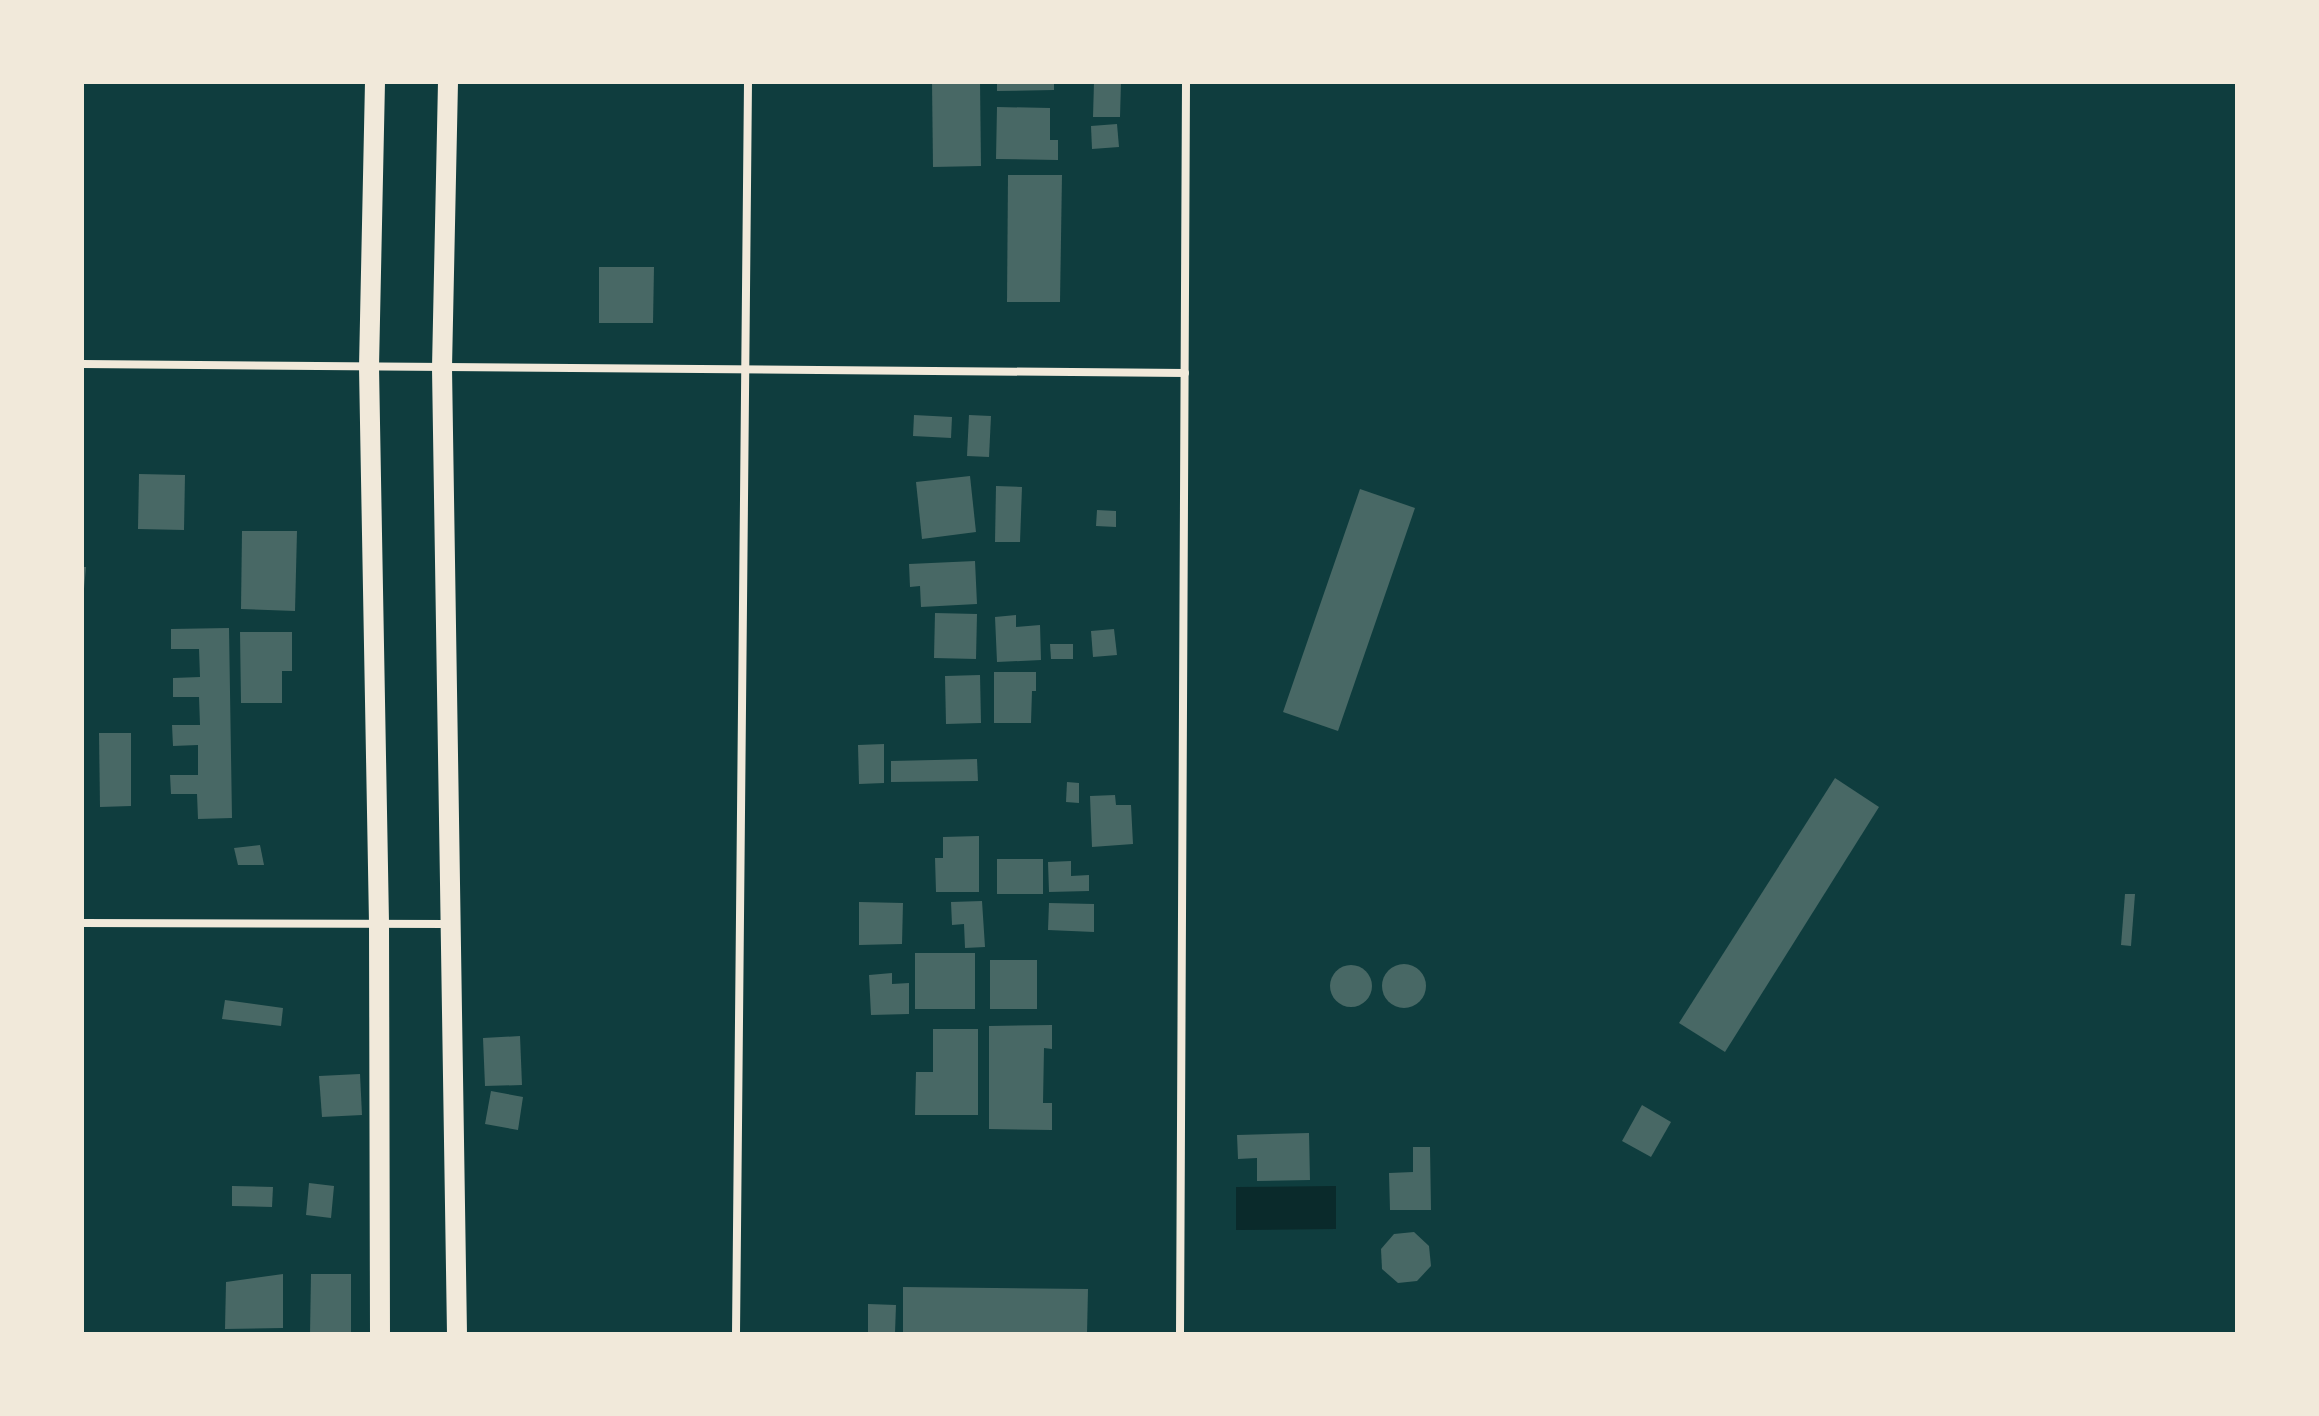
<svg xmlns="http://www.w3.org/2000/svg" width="2319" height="1416" viewBox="0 0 2319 1416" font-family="'Sofia Sans Condensed',sans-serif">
<rect width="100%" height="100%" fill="#0f3d3e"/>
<polygon fill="#0a2a2b" points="1336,1186 1336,1229 1236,1230 1236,1187"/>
<g fill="#486865">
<polygon points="932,82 980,82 981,166 933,167"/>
<polygon points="997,82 1054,82 1054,90 997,91"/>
<polygon points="1094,82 1121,82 1120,117 1093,117"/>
<polygon points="997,107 1050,108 1050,140 1058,140 1058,160 996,159"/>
<polygon points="1117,124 1119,147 1092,149 1091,126"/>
<polygon points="1008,175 1062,175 1060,302 1007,302"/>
<polygon points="599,267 654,267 653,323 599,323"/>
<polygon points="914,415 952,417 951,438 913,436"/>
<polygon points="969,415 991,416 989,457 967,456"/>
<polygon points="139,474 185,475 184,530 138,529"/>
<polygon points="970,476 976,532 922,539 916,482"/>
<polygon points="996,486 1022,487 1020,542 995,542"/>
<polygon points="1360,489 1415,508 1338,731 1283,712"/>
<polygon points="1097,510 1116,511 1116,527 1096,526"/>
<polygon points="242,531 297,531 295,611 241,609"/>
<polygon points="975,561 977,604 921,607 920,586 910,587 909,564"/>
<polygon points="82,567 86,567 84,589 82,589"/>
<polygon points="935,613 977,614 976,659 934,658"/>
<polygon points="1016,615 1016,627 1040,625 1041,660 997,662 995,617"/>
<polygon points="229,628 232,818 198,819 197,794 171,794 170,775 198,775 198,745 173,746 172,725 200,725 199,697 173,697 173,678 200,677 199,649 171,649 171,629"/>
<polygon points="1114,629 1117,655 1093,657 1091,631"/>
<polygon points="240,632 292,632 292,671 282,671 282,703 241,703"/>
<polygon points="1050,644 1073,644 1073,659 1051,659"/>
<polygon points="994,672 1036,672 1036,691 1032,691 1031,723 994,723"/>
<polygon points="980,675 981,723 946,724 945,676"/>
<polygon points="99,733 131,733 131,806 100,807"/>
<polygon points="884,744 884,783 859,784 858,745"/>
<polygon points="977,759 978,781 891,782 891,761"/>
<polygon points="1835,778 1879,807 1725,1052 1679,1023"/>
<polygon points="1067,782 1079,783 1079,803 1066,802"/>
<polygon points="1115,795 1116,805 1131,805 1133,844 1092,847 1090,796"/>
<polygon points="979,836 979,892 936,892 935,858 943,858 943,837"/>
<polygon points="260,845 264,865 238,865 234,848"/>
<rect x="997" y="859" width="46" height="35"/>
<polygon points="1071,861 1071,876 1089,875 1089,891 1049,892 1048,862"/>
<polygon points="2125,894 2135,894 2131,946 2121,945"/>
<polygon points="982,901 985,947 965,948 964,924 952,925 951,902"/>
<polygon points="859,902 903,903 902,944 859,945"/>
<polygon points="1049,903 1094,904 1094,932 1048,930"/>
<rect x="915" y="953" width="60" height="56"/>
<rect x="990" y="960" width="47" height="49"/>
<circle cx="1404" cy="986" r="22"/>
<circle cx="1351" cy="986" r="21"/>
<polygon points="892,973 892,984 909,983 909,1014 871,1015 869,975"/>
<polygon points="225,1000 283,1008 281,1026 222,1019"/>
<polygon points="1052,1025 1052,1049 1044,1048 1043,1103 1052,1103 1052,1130 989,1129 989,1026"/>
<polygon points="933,1029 978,1029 978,1115 915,1115 916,1072 933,1072"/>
<polygon points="520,1036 522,1085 485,1086 483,1038"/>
<polygon points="360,1074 362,1115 322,1117 319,1076"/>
<polygon points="491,1091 523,1097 518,1130 485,1124"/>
<polygon points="1642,1105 1671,1122 1651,1157 1622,1141"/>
<polygon points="1309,1133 1310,1180 1257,1181 1257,1158 1238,1159 1237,1135"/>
<polygon points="1413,1147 1430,1147 1431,1210 1390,1210 1389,1173 1413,1172"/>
<polygon points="309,1183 334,1186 331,1218 306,1215"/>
<polygon points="232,1186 273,1187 272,1207 232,1206"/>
<polygon points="1414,1232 1429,1246 1431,1266 1417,1281 1398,1283 1382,1269 1381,1249 1394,1234"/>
<polygon points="283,1274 283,1328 225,1329 226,1282"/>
<polygon points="311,1274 351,1274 351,1334 310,1334"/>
<polygon points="903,1287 1088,1289 1087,1334 903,1334"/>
<polygon points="868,1304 896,1305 895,1333 868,1332"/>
</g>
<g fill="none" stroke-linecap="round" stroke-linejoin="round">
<g stroke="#f1e9da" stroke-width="8">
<polyline points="82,364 1185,373"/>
<polyline points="82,923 449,924"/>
<polyline points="736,1334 748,82"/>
<polyline points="1180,1334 1186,82"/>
</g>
<g stroke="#f1e9da" stroke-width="20">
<polyline points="375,82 369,367 379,923 380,1334"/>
<polyline points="448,82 442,368 457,1334"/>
</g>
</g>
<rect width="2319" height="1416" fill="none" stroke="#f1e9da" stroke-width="168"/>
</svg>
